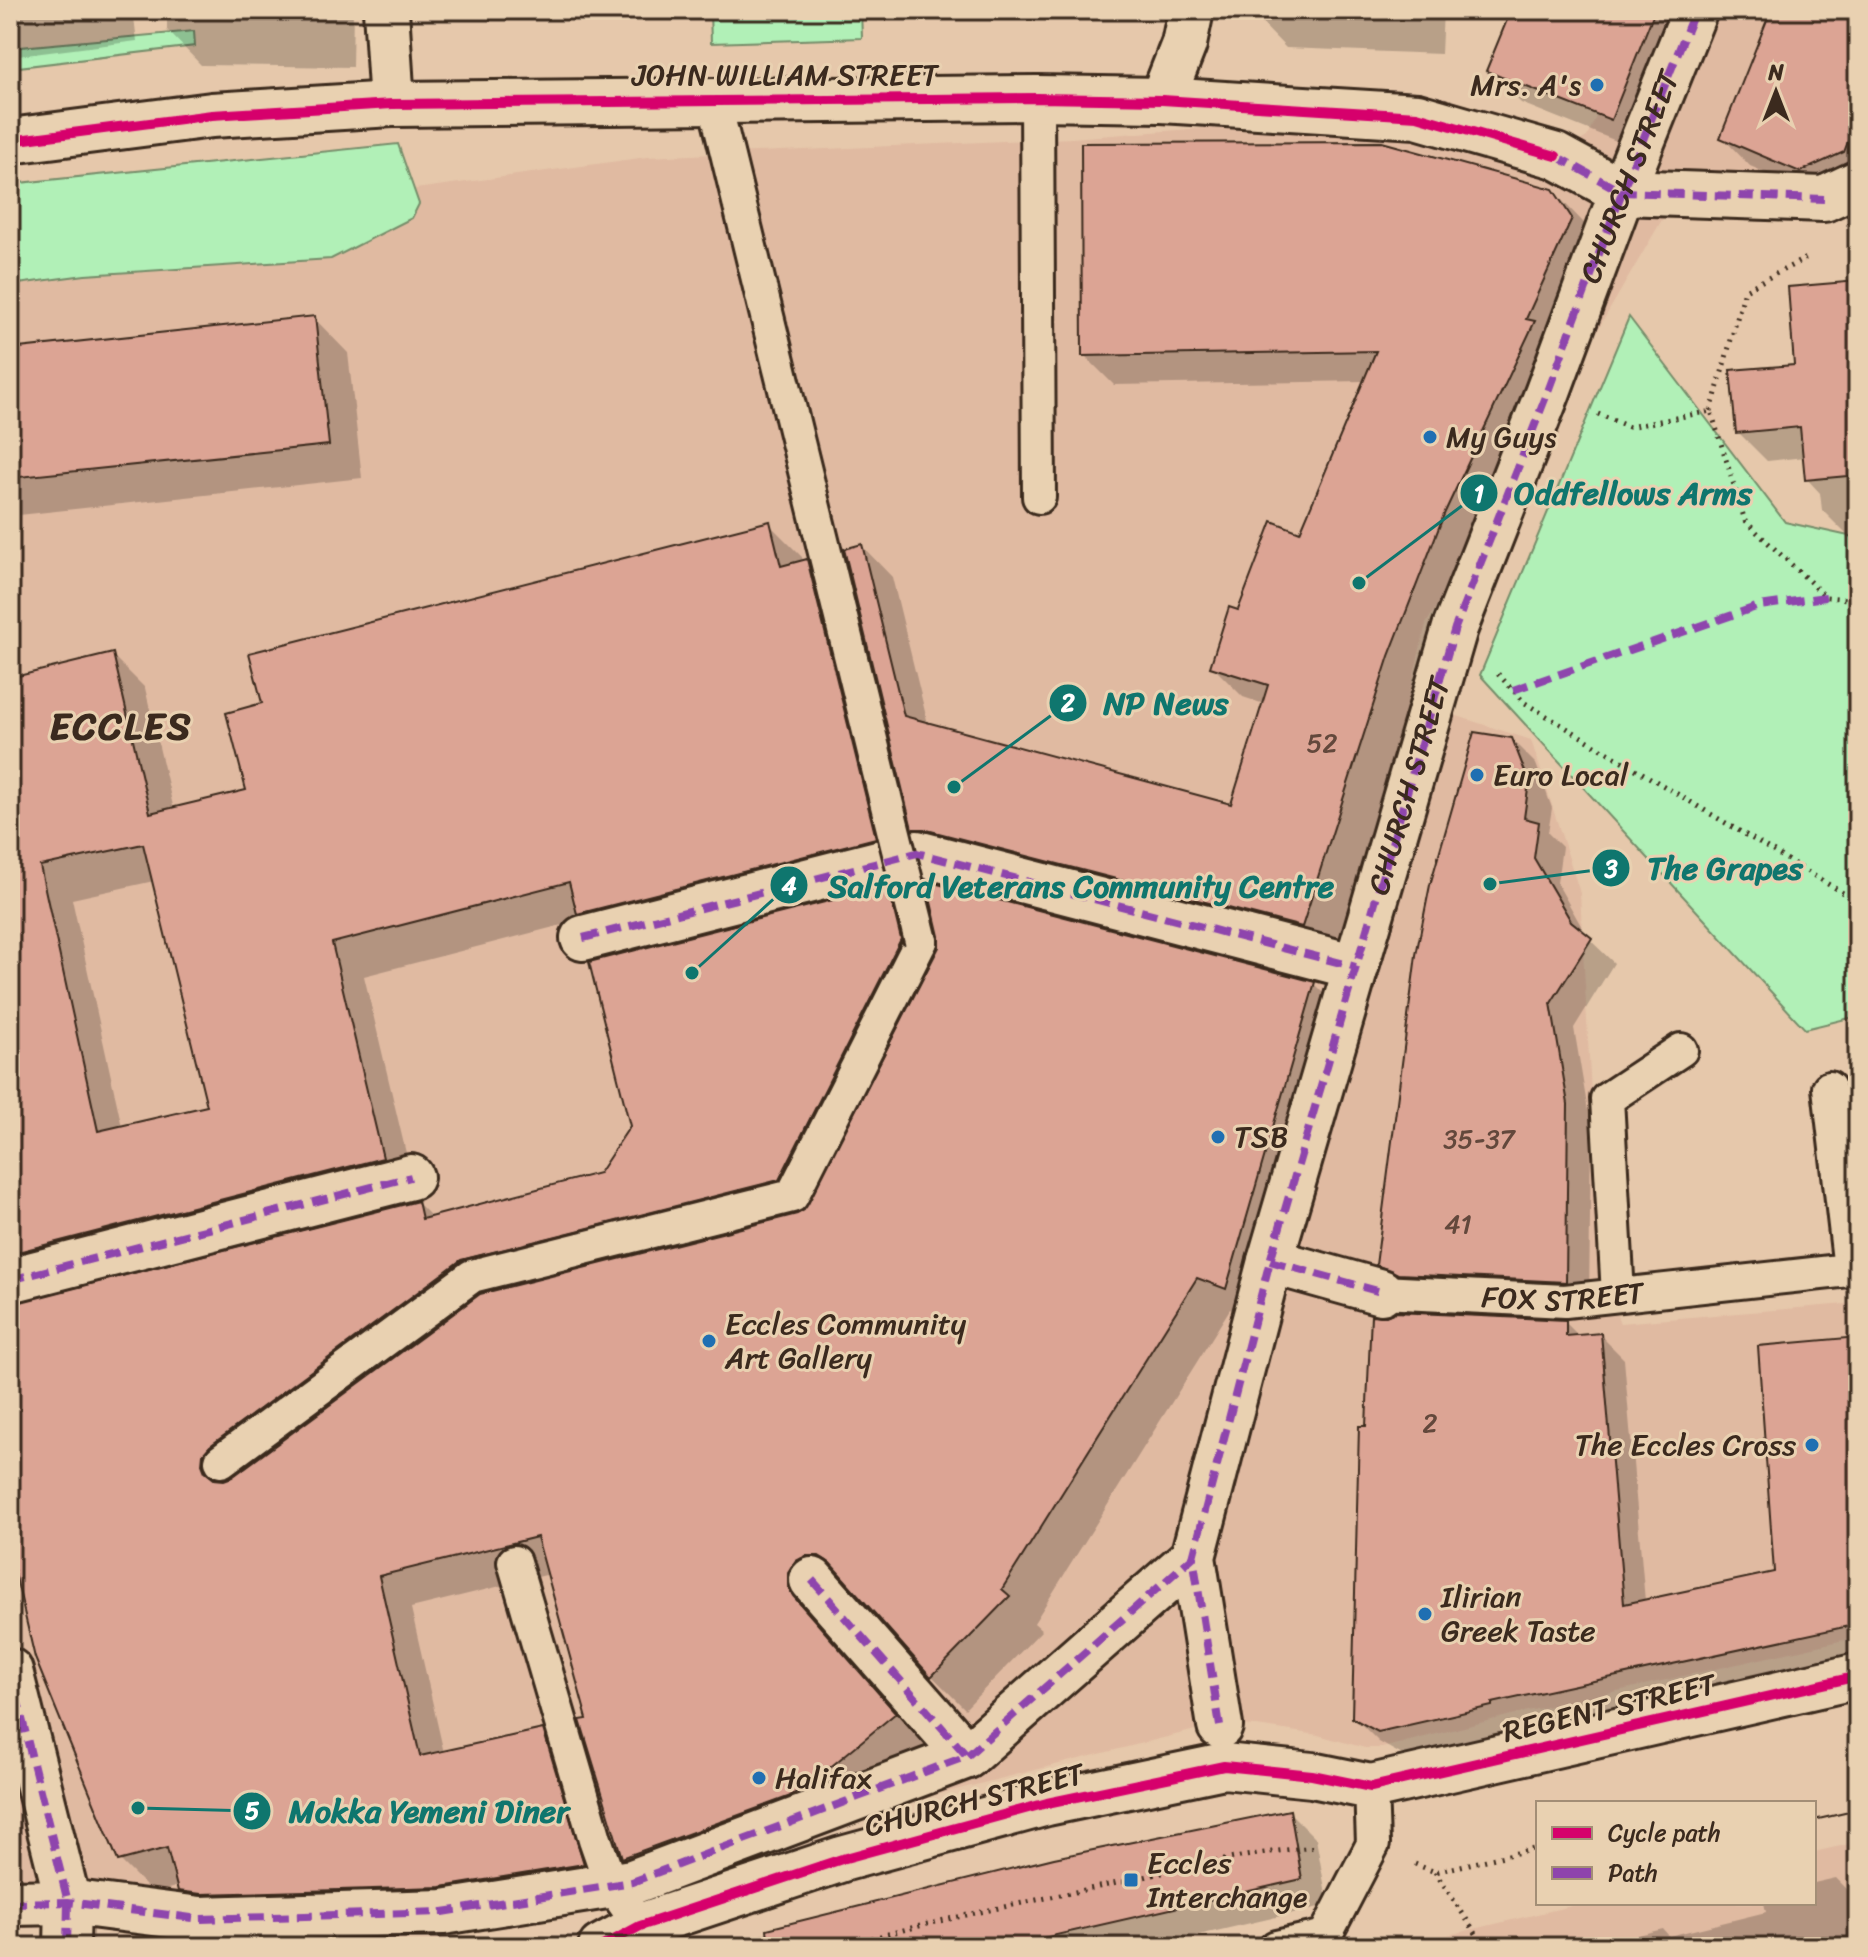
<svg xmlns="http://www.w3.org/2000/svg" width="1868" height="1957" viewBox="0 0 1868 1957" font-family="Sriracha,sans-serif">
<rect width="100%" height="100%" fill="#e6c8ab"/>
<filter id="ink" filterUnits="userSpaceOnUse"><feTurbulence type="fractalNoise" baseFrequency=".0125" numOctaves="2"/><feDisplacementMap in="SourceGraphic" scale="16" xChannelSelector="R" yChannelSelector="G"/><feConvolveMatrix kernelMatrix="1 2 1 2 8 2 1 2 1" color-interpolation-filters="sRGB"/></filter>
<g filter="url(#ink)">
<g fill="#e0baa1">
<polygon points="1643,10 1858,10 1858,160 1773,200 1680,189 1426,624 1408,700 1531,740 1580,893 1601,1277 1620,1323 1858,1303 1858,1637 1519,1713 1382,1748 1365,1748 1318,1735 1257,1726 1229,1725 1199,1729 883,1808 655,1888 597,1912 379,1928 187,1937 10,1925 10,245 647,157 1072,138 1205,128 1409,137 1532,168 1587,137"/>
<polygon points="1858,1842 1858,1947 1398,1947 1584,1903 1814,1903 1814,1852"/>
</g>
<g fill="#b1f0b7" stroke="#768d6a" stroke-width="2">
<polygon points="710,10 861,10 862,38 711,43"/>
<polygon points="194,31 195,46 10,68 10,48"/>
<polygon points="398,144 419,204 412,218 331,259 85,275 10,285 10,184"/>
<polygon points="1629,317 1785,522 1858,538 1858,1016 1805,1029 1480,675"/>
</g>
<g fill="#0003" fill-rule="evenodd">
<polygon points="10,10 133,10 137,41 10,57"/>
<polygon points="167,10 353,10 352,67 201,65 167,30"/>
<polygon points="1254,10 1443,10 1441,54 1286,48 1254,15"/>
<polygon points="1511,10 1700,10 1644,152 1521,103 1488,70"/>
<polygon points="1774,10 1858,10 1858,187 1830,200 1750,166 1722,137"/>
<polygon points="1552,190 1583,222 1602,250 1419,687 1333,957 945,859 914,828 862,546 892,577 928,724 1232,807 1264,704 1243,697 1213,667 1239,613 1301,535 1365,381 1114,385 1084,355"/>
<polygon points="1858,283 1858,538 1851,539 1822,510 1820,493 1807,479 1805,457 1767,461 1738,432 1796,367"/>
<polygon points="314,318 348,353 362,478 10,516 10,351"/>
<path d="M769,524L802,557L803,562L806,561L839,594L907,871L585,919L364,976L415,1191L25,1296L19,1306L418,1203L433,1218L600,1175L887,888L920,922L931,966L1314,984L1347,1017L1259,1321L1230,1309L1034,1623L1042,1630L965,1709L932,1676L857,1590L840,1588L820,1619L826,1632L927,1747L844,1817L657,1890L624,1857L590,1720L550,1574L411,1608L444,1753L542,1731L576,1764L615,1897L213,1923L179,1886L153,1893L120,1860L10,1544V681L112,655L145,688L174,810L249,791L264,705ZM154,881L209,1108L122,1127L72,899Z"/>
<polygon points="1512,740 1536,764 1552,808 1548,833 1562,847 1557,883 1588,938 1614,963 1574,1028 1591,1129 1589,1305 1402,1288 1378,1264"/>
<polygon points="1565,1322 1579,1336 1600,1335 1624,1359 1645,1601 1776,1573 1858,1339 1858,1654 1516,1727 1516,1730 1404,1756 1379,1742 1354,1717 1368,1428"/>
<polygon points="1289,1812 1316,1839 1328,1905 1147,1947 717,1947 860,1907"/>
<polygon points="10,1858 17,1868 10,1873"/>
<polygon points="1836,1878 1851,1893 1858,1891 1858,1947 1545,1947 1584,1938 1592,1946 1663,1929 1669,1936 1766,1912 1764,1903 1814,1903 1814,1883"/>
</g>
<g fill="#dca494" stroke="#3b2a1e" stroke-width="2" fill-rule="evenodd">
<polygon points="1511,10 1655,10 1611,120 1486,71"/>
<polygon points="1771,10 1858,10 1858,116 1844,152 1800,172 1720,138"/>
<polygon points="1382,142 1553,189 1572,218 1526,319 1535,321 1445,512 1389,656 1302,927 923,829 912,829 844,549 862,544 904,716 1231,804 1268,685 1210,667 1229,607 1238,610 1272,521 1300,532 1376,351 1082,356 1081,143"/>
<polygon points="1858,281 1858,475 1805,480 1800,427 1736,433 1730,370 1794,365 1788,287"/>
<polygon points="315,316 329,445 10,478 10,349"/>
<path d="M770,521L781,566L807,559L876,838L577,914L569,882L332,943L383,1158L10,1254V678L113,653L150,813L246,790L226,713L262,703L249,653ZM143,844L207,1106L98,1131L40,866Z"/>
<polygon points="1474,732 1512,738 1529,782 1524,818 1539,822 1534,858 1571,921 1592,938 1551,1003 1568,1104 1566,1282 1398,1274 1376,1265 1416,955 1430,885"/>
<polygon points="926,881 1315,982 1226,1289 1197,1278 1002,1589 1010,1596 931,1677 830,1563 819,1556 806,1556 796,1561 788,1573 788,1586 793,1596 896,1713 810,1784 788,1797 622,1858 580,1720 587,1719 537,1537 379,1576 420,1756 543,1729 584,1864 441,1887 201,1894 178,1891 167,1848 118,1861 35,1658 10,1552 10,1304 418,1201 422,1219 599,1173 630,1126 589,962 888,886 901,939 779,1180 461,1260 210,1446 203,1454 202,1464 205,1472 214,1479 224,1480 232,1477 480,1294 797,1214 804,1210 939,947 939,936"/>
<polygon points="1395,1312 1566,1320 1566,1336 1601,1333 1624,1604 1774,1572 1758,1346 1858,1337 1858,1624 1492,1703 1492,1706 1378,1732 1352,1718 1359,1426 1366,1426 1371,1315 1386,1316"/>
<polygon points="1290,1810 1302,1879 1004,1947 769,1947 767,1929 1054,1858"/>
</g>
<g fill="none" stroke-linecap="round" stroke-linejoin="round">
<defs>
<g id="lane">
<polyline points="1037,98 1039,497"/>
<polyline points="714,100 885,797"/>
<polyline points="1829,1088 1850,1269"/>
<path id="s1" d="M1381,1292L1565,1301L1858,1269"/>
<polyline points="1618,1295 1607,1099 1681,1050"/>
<polyline points="221,1461 472,1276 792,1196 921,941"/>
<polyline points="514,1562 595,1839 611,1885 640,1926"/>
<polyline points="1276,1947 1325,1936 1373,1844 1371,1787"/>
</g>
<g id="street">
<polyline points="386,10 392,104"/>
<polyline points="1162,100 1184,44 1191,10"/>
<polyline points="10,141 212,115 392,104 1037,98 1162,100 1417,116 1556,156 1622,192 1824,199 1858,183"/>
<polyline points="583,938 917,853 1356,967"/>
<polyline points="1270,1261 1381,1292"/>
<polyline points="10,1280 411,1177"/>
<polyline points="812,1580 967,1756"/>
<polyline points="10,1671 68,1902 67,1947"/>
<path id="s2" d="M1220,1726L1193,1557L1270,1261L1455,628L1547,394L1622,192L1695,10"/>
<polyline points="10,1903 68,1902 200,1919 443,1912 632,1882 967,1756 1193,1557"/>
<polyline points="601,1947 640,1926 842,1859 1047,1803 1224,1766 1312,1775 1371,1787 1858,1676"/>
</g>
</defs>
<use href="#lane" stroke="#3b2a1e" stroke-width="38"/>
<use href="#street" stroke="#3b2a1e" stroke-width="50"/>
<g stroke="#3b2a1e" stroke-width="5" stroke-dasharray="2 6" stroke-linecap="butt">
<polyline points="1711,411 1745,290 1810,256"/>
<polyline points="1598,414 1629,427 1711,411 1745,521 1826,597 1858,600"/>
<polyline points="1498,674 1525,703 1858,902"/>
<polyline points="1415,1864 1435,1872 1538,1848"/>
<polyline points="1435,1872 1485,1947"/>
<path d="M841,1947C929,1921 1019,1904 1108,1885C1177,1870 1247,1852 1318,1847"/>
</g>
<use href="#lane" stroke="#e9d1b1" stroke-width="32"/>
<use href="#street" stroke="#e9d1b1" stroke-width="44"/>
<polyline stroke="#3b2a1e" stroke-width="2" points="1814,1820 1858,1810"/>
<defs>
<polyline id="lane-bridge" points="885,797 921,941"/>
</defs>
<use href="#lane-bridge" stroke="#3b2a1e" stroke-width="38" stroke-linecap="butt"/>
<use href="#lane-bridge" stroke="#e9d1b1" stroke-width="32"/>
<g stroke="#8e44ad" stroke-width="8" stroke-dasharray="16 8" stroke-linecap="butt">
<polyline points="1556,156 1622,192 1824,199"/>
<polyline points="1513,690 1759,606 1826,597"/>
<polyline points="583,938 917,853 1356,967"/>
<polyline points="1270,1261 1381,1292"/>
<polyline points="10,1280 411,1177"/>
<polyline points="812,1580 967,1756"/>
<polyline points="10,1671 68,1902 67,1947"/>
<polyline points="1220,1726 1193,1557 1270,1261 1455,628 1547,394 1622,192 1695,10"/>
<polyline points="10,1903 68,1902 200,1919 443,1912 632,1882 967,1756 1193,1557"/>
</g>
<defs>
<g id="cycleway">
<polyline points="10,141 212,115 392,104 1037,98 1162,100 1417,116 1556,156"/>
<polyline points="601,1947 640,1926 842,1859 1047,1803 1224,1766 1312,1775 1371,1787 1858,1676"/>
</g>
</defs>
<use href="#cycleway" stroke="#e9d1b1" stroke-width="15"/>
<use href="#cycleway" stroke="#d6006c" stroke-width="10"/>
</g>
</g>
<g fill="#1f6fb2" stroke="#e9d1b1" stroke-width="3">
<circle cx="1597" cy="85" r="8"/>
<circle cx="1430" cy="437" r="8"/>
<circle cx="1477" cy="775" r="8"/>
<circle cx="1218" cy="1137" r="8"/>
<circle cx="709" cy="1341" r="8"/>
<circle cx="1812" cy="1445" r="8"/>
<circle cx="1425" cy="1614" r="8"/>
<circle cx="759" cy="1778" r="8"/>
<rect x="1123" y="1872" width="16" height="16" rx="4"/>
</g>
<g text-anchor="middle" stroke-width="6" stroke-linejoin="round" paint-order="stroke">
<g font-size="26" fill="#63483c">
<text x="1322" y="752">52</text>
<text x="1479" y="1148">35-37</text>
<text x="1458" y="1233">41</text>
<text x="1430" y="1432">2</text>
</g>
<g font-size="30" fill="#3b2a1e" stroke="#e9d1b1">
<text x="785" y="85">JOHN WILLIAM STREET</text>
<text dy="10" stroke="none"><textPath href="#s2" startOffset="1620">CHURCH STREET</textPath></text>
<text dy="10" stroke="none"><textPath href="#s2" startOffset="972">CHURCH STREET</textPath></text>
<text dy="10" stroke="none"><textPath href="#s1" startOffset="182">FOX STREET</textPath></text>
<text transform="translate(1609 1708) rotate(-13)" y="10">REGENT STREET</text>
<text transform="translate(974 1800) rotate(-14)" y="10">CHURCH STREET</text>
</g>
<g font-size="30" fill="#3b2a1e" stroke="#e9d1b1" text-anchor="start">
<text x="1581" y="95" text-anchor="end">Mrs. A's</text>
<text x="1446" y="447">My Guys</text>
<text x="1493" y="785">Euro Local</text>
<text x="1234" y="1147">TSB</text>
<text x="725" y="1334">Eccles Community<tspan x="725" dy="34">Art Gallery</tspan></text>
<text x="1796" y="1455" text-anchor="end">The Eccles Cross</text>
<text x="1441" y="1607">Ilirian<tspan x="1441" dy="34">Greek Taste</tspan></text>
<text x="775" y="1788">Halifax</text>
<text x="1147" y="1873">Eccles<tspan x="1147" dy="34">Interchange</tspan></text>
</g>
<g font-size="38" font-weight="bold" letter-spacing="2" fill="#3b2a1e" stroke="#e9d1b1">
<text x="121" y="739">ECCLES</text>
</g>
</g>
<path fill="none" stroke="#0f766e" stroke-width="3" d="M1359 583L1479 493M954 787L1068 703M1490 884L1611 868M692 973L789 885M138 1808L252 1811"/>
<g fill="#0f766e" stroke="#e9d1b1" stroke-width="3">
<circle cx="1359" cy="583" r="8"/>
<circle cx="954" cy="787" r="8"/>
<circle cx="1490" cy="884" r="8"/>
<circle cx="692" cy="973" r="8"/>
<circle cx="138" cy="1808" r="8"/>
<circle cx="1479" cy="493" r="20"/>
<circle cx="1068" cy="703" r="20"/>
<circle cx="1611" cy="868" r="20"/>
<circle cx="789" cy="885" r="20"/>
<circle cx="252" cy="1811" r="20"/>
</g>
<g font-size="24" text-anchor="middle" font-weight="bold" fill="#fff">
<text x="1479" y="502">1</text>
<text x="1068" y="711">2</text>
<text x="1611" y="877">3</text>
<text x="789" y="894">4</text>
<text x="252" y="1819">5</text>
</g>
<g font-size="32" text-anchor="middle" font-weight="bold" fill="#0f766e" stroke="#e9d1b1" stroke-width="6" stroke-linejoin="round" paint-order="stroke">
<text x="1633" y="504">Oddfellows Arms</text>
<text x="1166" y="714">NP News</text>
<text x="1725" y="879">The Grapes</text>
<text x="1081" y="897">Salford Veterans Community Centre</text>
<text x="429" y="1822">Mokka Yemeni Diner</text>
</g>
<rect width="1868" height="1957" fill="none" stroke="#e9d1b1" stroke-width="40"/>
<rect x="20" y="20" width="1828" height="1917" fill="none" stroke="#3b2a1e" stroke-width="3" filter="url(#ink)"/>
<rect x="1536" y="1801" width="280" height="104" fill="#e9d1b1" stroke="#a38e76" stroke-width="2"/>
<rect x="1552" y="1827" width="40" height="12" fill="#d6006c" stroke="#a38e76" stroke-width="2"/>
<text x="1608" y="1841" font-size="24" fill="#3b2a1e">Cycle path</text>
<rect x="1552" y="1867" width="40" height="12" fill="#8e44ad" stroke="#a38e76" stroke-width="2"/>
<text x="1608" y="1881" font-size="24" fill="#3b2a1e">Path</text>
<g transform="translate(1776 92)" stroke="#e9d1b1" stroke-width="6" paint-order="stroke">
<path d="M0-6L14 30L0 20L-14 30Z" fill="#3b2a1e"/>
<text y="-12" font-size="22" font-weight="bold" text-anchor="middle" fill="#3b2a1e">N</text>
</g>
</svg>
